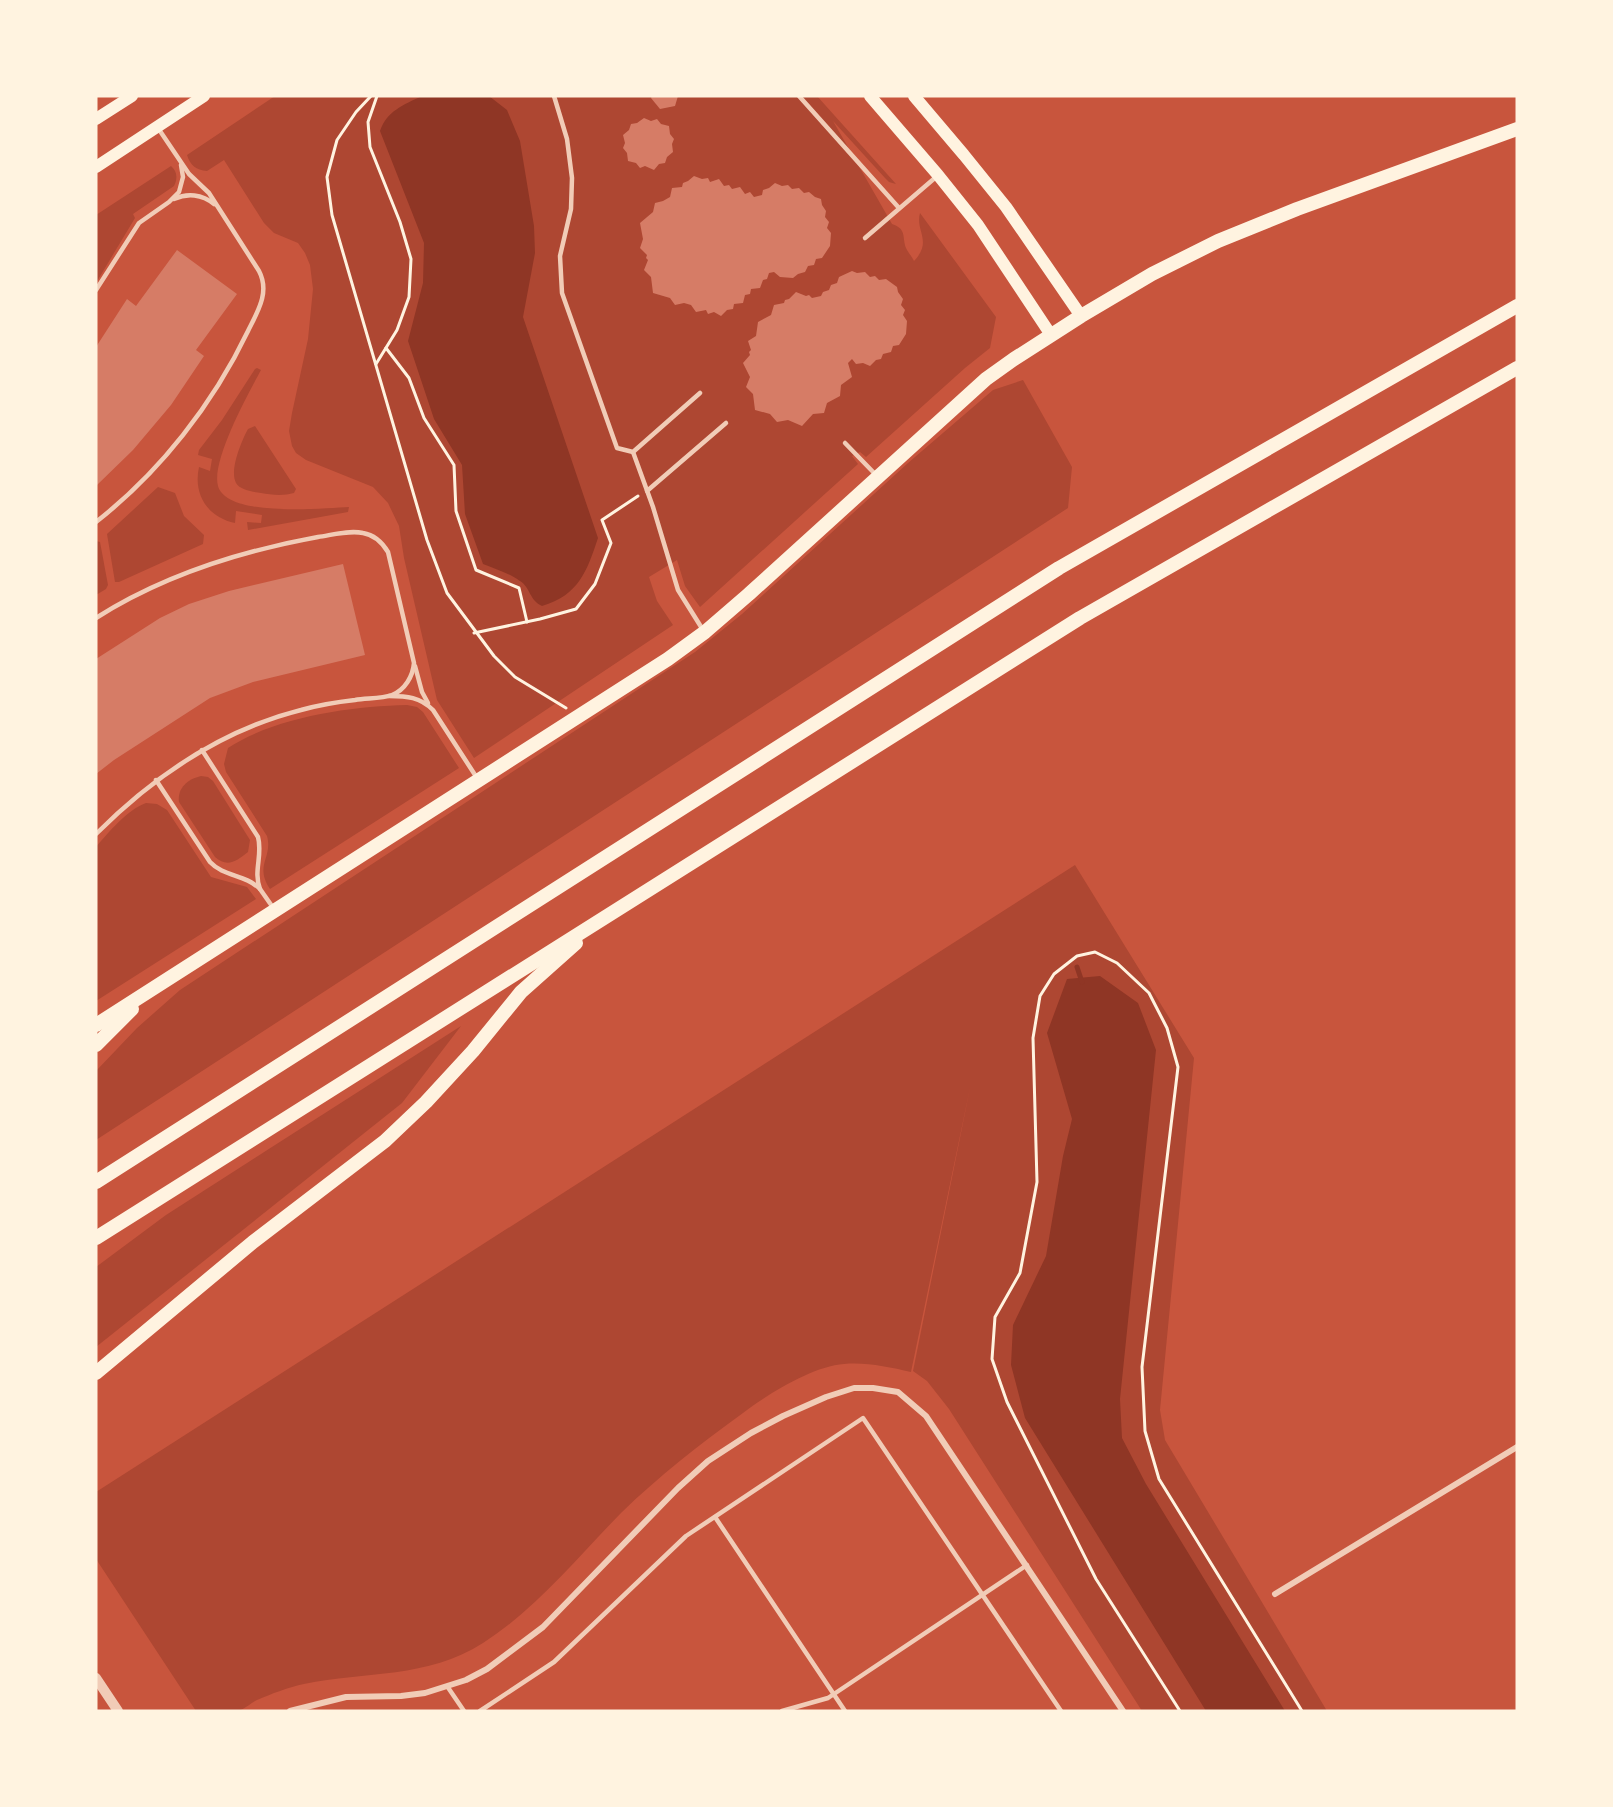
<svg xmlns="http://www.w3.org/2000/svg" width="1613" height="1807" viewBox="0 0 1613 1807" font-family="'Sofia Sans Condensed',sans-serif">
<rect width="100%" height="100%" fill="#c8553d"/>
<g fill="#ae4732">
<path d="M275,96H817L896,184L889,182L885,178L833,121L892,224C907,229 902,237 906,248C908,252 912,257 914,261C933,241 915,231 920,213L996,317L990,348L965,368L866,457L860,452L852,456L858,464L700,607L685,586L677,560L649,577L657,601L673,625L474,758L437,700L404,558L399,526L388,503L373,487L306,460L296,453L292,446L289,431L292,413L308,339L313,289L310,265L305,253L298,243L274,233L264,223L224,160L207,171C196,170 190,165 187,155Z"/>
<path d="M171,166C177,171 178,178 174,186L133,214L135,218L96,283V215Z"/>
<path d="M257,368L261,370C248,394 211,461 218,486C227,518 323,508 349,507L348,512L248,530L247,522L261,523L262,515L236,511L235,523C207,517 193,494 199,467L210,471L212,459L198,455L199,450L222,420L255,369Z"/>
<polygon points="1023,380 1072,467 1068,508 96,1140 96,1071 137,1028 180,990 695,652 742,614 908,463 993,390"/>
<path d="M255,426L296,489L294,493C284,496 271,495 261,493C253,492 240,490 236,483C229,470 242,440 248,429Z"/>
<polygon points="158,487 175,493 184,516 204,535 203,544 119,582 115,582 107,534"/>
<polygon points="96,541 100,542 108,585 106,589 96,595"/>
<path d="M407,705L417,707L423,712L459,768L270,889C254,865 273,858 267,836L226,772L224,764L228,748C275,717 352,706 407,705Z"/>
<path d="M201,776L208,777L213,781L250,840L248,852C237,861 227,868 215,857L179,802C177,788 188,779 201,776Z"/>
<path d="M146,803L157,804L167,810L211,877L247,887L256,899L96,1001V847C109,832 127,810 146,803Z"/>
<path d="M1075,865L1194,1058L1160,1410L1165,1440L1327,1711H1142L949,1409L927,1381L913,1371L971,1083L911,1372C889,1367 866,1362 844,1364C813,1366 768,1394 743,1413C700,1444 659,1476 621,1513C577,1558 536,1609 483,1643C427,1679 366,1671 304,1684C289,1687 271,1694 257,1700C251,1703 244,1710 237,1711C225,1714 209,1711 196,1711L96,1559V1492Z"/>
<polygon points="461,1026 402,1103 96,1347 96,1267 166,1215"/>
</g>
<g fill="#8f3625">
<path d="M422,96H489L507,110L520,141L534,226L535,253L523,317L598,538C587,571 579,595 542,606C529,600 531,588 520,581C509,573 495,569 483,564L465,514L462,465L434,419L408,341L423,283L424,243L380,131C387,111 403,105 422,96Z"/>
<polygon points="1100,976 1138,1003 1156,1050 1120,1399 1122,1438 1146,1484 1285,1711 1206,1711 1025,1418 1011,1365 1013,1325 1046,1256 1063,1156 1072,1119 1047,1033 1067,979"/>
</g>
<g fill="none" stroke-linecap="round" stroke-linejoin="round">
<polyline stroke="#8f3625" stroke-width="5" points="1077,967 1082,982"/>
</g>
<g fill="#d67c66">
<polygon points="652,96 678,96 675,106 660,109 651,98"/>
<polygon points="644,118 651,121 657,119 661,124 669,126 670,134 674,139 672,144 673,152 667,157 665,163 659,164 654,170 645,166 640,168 636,163 628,161 627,153 623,148 625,143 623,135 629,130 631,124 637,123"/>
<polygon points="694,176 702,179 708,178 710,182 719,179 724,186 729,185 732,189 740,187 745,194 750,192 754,197 762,195 763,190 769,188 775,183 782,186 788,185 792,189 799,188 804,193 809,192 815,197 821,199 822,205 826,211 825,217 829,222 827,228 831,233 830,246 822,258 816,259 814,265 808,266 805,272 798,274 793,278 780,277 774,272 769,273 767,279 763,280 760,288 751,289 750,294 745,295 743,303 734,304 733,309 727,310 721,316 714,312 708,314 706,310 696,312 691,305 684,303 675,305 670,298 653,293 651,277 644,270 648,260 646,258 647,255 640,248 643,239 640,223 653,212 655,203 663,201 670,197 672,188 682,187 683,183 688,181"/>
<polygon points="177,250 237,294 196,350 204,356 171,405 133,450 96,486 96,347 127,299 136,306"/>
<polygon points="852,271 857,273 865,272 870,277 875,276 879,280 886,279 897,287 898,292 903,299 901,305 905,310 903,315 907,321 906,334 899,345 893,346 891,352 883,354 881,359 876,360 870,366 863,363 856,364 852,359 848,363 852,377 841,385 840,396 827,403 824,413 813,414 802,426 788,420 777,422 770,414 755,410 753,394 746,387 750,377 743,363 750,355 749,352 751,350 748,341 756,336 758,322 771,315 774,305 784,303 785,300 789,299 796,292 806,296 809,295 812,298 821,296 823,292 829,290 831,285 837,283 839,277"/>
<polygon points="343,564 365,655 253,682 210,698 114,760 96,774 96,659 160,618 189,604 229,591"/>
</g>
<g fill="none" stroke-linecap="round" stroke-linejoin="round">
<g stroke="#fff3e0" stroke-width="3">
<polyline points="371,96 356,112 337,140 327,177 332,215 427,540 447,593 494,656 515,677 566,708"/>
<polyline points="386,348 409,378 424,418 454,465 456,511 476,570 519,588 527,622"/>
<polyline points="376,364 397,330 409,297 411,259 400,222 370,147 368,122 377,96"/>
<polyline points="474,633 540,619 576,609 595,584 611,543 602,520 638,496"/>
<polyline points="1180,1711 1096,1579 1007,1402 992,1359 995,1317 1020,1273 1037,1182 1033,1038 1040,996 1054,974 1077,956 1095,952 1117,963 1149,993 1167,1028 1178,1067 1142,1367 1145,1431 1159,1479 1302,1711"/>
</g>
<g stroke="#f1ccb7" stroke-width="4.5">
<polyline points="554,96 567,139 572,178 571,209 560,256 562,293 617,448 633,452 700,393"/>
<polyline points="799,96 899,208"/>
<path d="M174,199C187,193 202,194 214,204"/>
<polyline points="865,238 936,177"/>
<polyline points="96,290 139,223 169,202 179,192 183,177 181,165"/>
<polyline points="845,443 876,475"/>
<polyline points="633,452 653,507 678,590 703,630"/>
<polyline points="647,491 726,423"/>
<path d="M96,522C160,472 213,404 248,331C258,311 270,292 259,271L209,193L189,174L158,128"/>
<path d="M96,618C162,576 241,551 318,537C332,535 349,530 363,533C375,535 382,542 388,552L414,663C413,676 405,690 392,695C381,699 367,698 355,700C337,702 319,705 301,710C221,730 154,776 96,834"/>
<polyline points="415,666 422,692 428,703"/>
<path d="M389,696C407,696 420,697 433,710L477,778"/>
<path d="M156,780L210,862C224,877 245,874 260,889C253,871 263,855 258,837L202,750"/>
<polyline points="260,889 274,909"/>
<polyline points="715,1517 845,1711"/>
<polyline points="447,1686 464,1711"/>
<polyline points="480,1711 554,1662 686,1536 863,1418 1061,1711"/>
<polyline points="782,1711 828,1698 1027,1565"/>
</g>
<g stroke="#f1ccb7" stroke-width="6">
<polyline points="1275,1594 1517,1447"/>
<polyline points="290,1711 346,1697 401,1696 425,1693 466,1680 487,1669 543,1627 678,1488 708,1461 751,1433 783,1416 826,1397 854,1388 873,1388 898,1392 926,1416 1123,1711"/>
</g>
<polyline stroke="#f1ccb7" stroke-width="10" points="96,1678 118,1711"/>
<g stroke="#fff3e0" stroke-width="12">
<polyline points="870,96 938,175 978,225 1051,335"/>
<polyline points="914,96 964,155 1006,207 1081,316"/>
<polyline points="96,119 132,96"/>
<polyline points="96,167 204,96"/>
</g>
<g stroke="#fff3e0" stroke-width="14">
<polyline points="96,1025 668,659 705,632 749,594 986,379 1014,359 1081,316 1152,274 1218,241 1297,209 1517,129"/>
<polyline points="96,1045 132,1009"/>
<polyline points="96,1182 1059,568 1517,306"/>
<polyline points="96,1238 1080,618 1517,368"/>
<polyline points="96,1373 253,1242 385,1141 426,1102 473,1051 521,992 576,943"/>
</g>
</g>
<rect width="1613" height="1807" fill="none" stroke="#fff3e0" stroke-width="195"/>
</svg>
